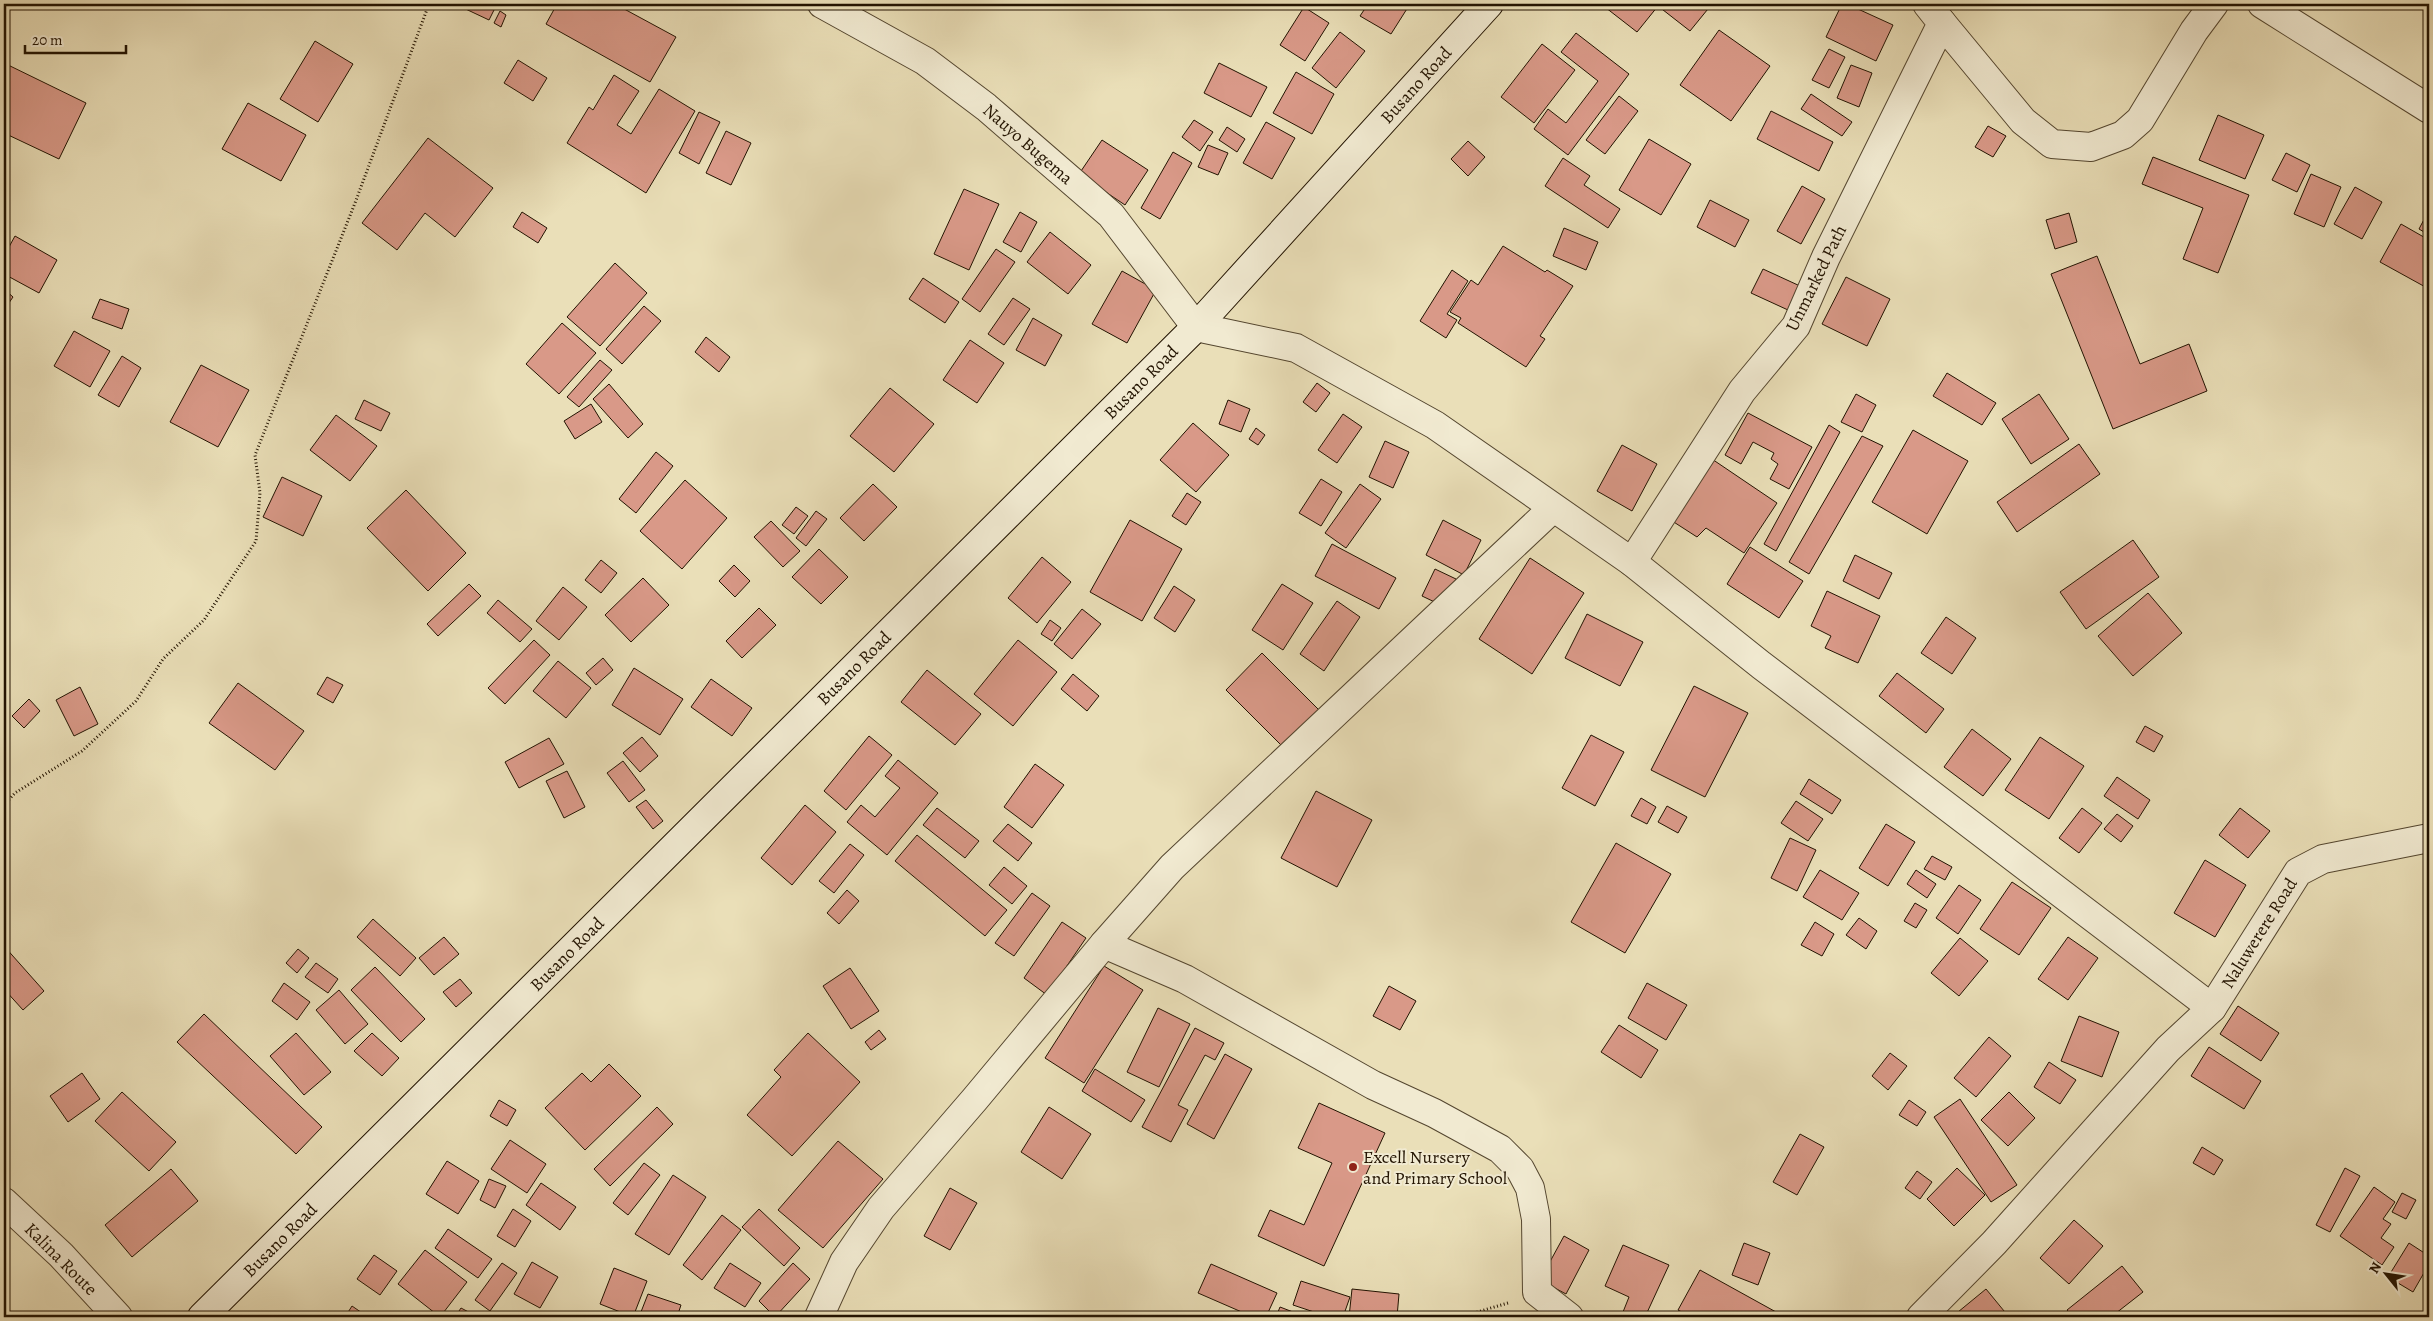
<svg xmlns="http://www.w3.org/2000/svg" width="2433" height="1321" viewBox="0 0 2433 1321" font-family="Alegreya,serif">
<rect width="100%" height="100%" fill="#eadfb8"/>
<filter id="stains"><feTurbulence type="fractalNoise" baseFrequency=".004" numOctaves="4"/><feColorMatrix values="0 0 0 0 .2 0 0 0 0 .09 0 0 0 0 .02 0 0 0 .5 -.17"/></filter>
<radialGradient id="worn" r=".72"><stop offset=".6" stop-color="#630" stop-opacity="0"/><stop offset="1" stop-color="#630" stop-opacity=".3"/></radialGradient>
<g fill="#d99988" stroke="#221301">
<polygon points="455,4 497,4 489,20"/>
<polygon points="557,4 615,4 676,37 650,82 546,24"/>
<polygon points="1368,4 1410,4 1391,34 1360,16"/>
<polygon points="1601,4 1712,4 1690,31 1658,6 1637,32"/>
<polygon points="1842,4 1847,4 1893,25 1876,61 1826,37"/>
<polygon points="1304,7 1329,23 1305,61 1280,45"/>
<polygon points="500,11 506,15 501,27 494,23"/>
<polygon points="1719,30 1770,66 1731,121 1680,85"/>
<polygon points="1340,32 1365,51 1336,88 1312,68"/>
<polygon points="1576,33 1629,74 1568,155 1534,129 1548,109 1566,123 1598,81 1561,52"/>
<polygon points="315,41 353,64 318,122 280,99"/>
<polygon points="1542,44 1575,70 1534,123 1501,97"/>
<polygon points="1829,49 1845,57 1829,88 1812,80"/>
<polygon points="518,60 547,78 533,101 504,83"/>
<polygon points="4,63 86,103 59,159 4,133"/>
<polygon points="1219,63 1267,87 1251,117 1204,93"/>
<polygon points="1851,65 1872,73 1859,107 1837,98"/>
<polygon points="1296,72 1334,94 1312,134 1273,113"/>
<polygon points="614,75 639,91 617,125 631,134 659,89 695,111 646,193 567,143 589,107 593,110"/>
<polygon points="1811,94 1852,122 1842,136 1801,109"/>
<polygon points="1619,96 1638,111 1605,154 1586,140"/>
<polygon points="248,103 306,135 281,181 222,149"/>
<polygon points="1771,111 1833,142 1819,171 1757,139"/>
<polygon points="699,112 720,122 699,164 679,153"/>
<polygon points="2218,115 2264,135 2245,179 2199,160"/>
<polygon points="1194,120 1213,132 1200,151 1182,137"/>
<polygon points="1266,122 1295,138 1272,179 1243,163"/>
<polygon points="1988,126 2006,136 1993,157 1975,147"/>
<polygon points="1227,127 1245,139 1237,152 1219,140"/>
<polygon points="726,131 751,143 731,185 706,173"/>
<polygon points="428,138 493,188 455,237 425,213 397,250 362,223"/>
<polygon points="1649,139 1691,164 1661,215 1619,190"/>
<polygon points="1102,140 1148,170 1125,205 1079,174"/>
<polygon points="1468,141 1485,157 1468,176 1451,159"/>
<polygon points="1208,145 1228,153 1218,175 1198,167"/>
<polygon points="1173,152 1192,163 1160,219 1141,208"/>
<polygon points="2286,153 2310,165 2297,192 2272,180"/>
<polygon points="2153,157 2249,195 2218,273 2183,259 2203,208 2142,184"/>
<polygon points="1563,158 1590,176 1584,185 1620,209 1608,228 1545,186"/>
<polygon points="2311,174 2341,187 2324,227 2294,214"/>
<polygon points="1802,186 1825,199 1801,244 1777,231"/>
<polygon points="2355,187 2382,202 2362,239 2334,224"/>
<polygon points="964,189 999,204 969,270 934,254"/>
<polygon points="1710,200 1749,220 1735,247 1697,227"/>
<polygon points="2429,210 2429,235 2419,229"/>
<polygon points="522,212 547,228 538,243 513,227"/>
<polygon points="1020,212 1037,222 1021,252 1003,242"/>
<polygon points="2069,213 2077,242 2055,249 2046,220"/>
<polygon points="2401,224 2429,240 2429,289 2380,262"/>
<polygon points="1564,228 1598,242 1586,270 1553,256"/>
<polygon points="1050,232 1091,265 1068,294 1027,262"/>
<polygon points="15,236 57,260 39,293 4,274 4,256"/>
<polygon points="1503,246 1545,272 1547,270 1573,286 1540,336 1545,339 1526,367 1458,323 1461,318 1450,312 1471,280 1478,285"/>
<polygon points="996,249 1015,262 980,312 962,299"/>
<polygon points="2097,256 2140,364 2189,344 2207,391 2113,429 2051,274"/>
<polygon points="615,263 647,293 600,346 567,317"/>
<polygon points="1763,269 1800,286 1788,310 1751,293"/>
<polygon points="1452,270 1468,281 1447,314 1457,320 1446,338 1420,321"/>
<polygon points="1122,271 1156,290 1127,343 1092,324"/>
<polygon points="1846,277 1890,299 1867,346 1822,324"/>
<polygon points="923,278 959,302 945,323 909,299"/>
<polygon points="4,289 13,297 4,310"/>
<polygon points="1013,298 1030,309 1004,345 988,334"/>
<polygon points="100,299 129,309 122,329 92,318"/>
<polygon points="644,306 661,321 622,364 606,349"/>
<polygon points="1033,318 1062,335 1045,366 1016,350"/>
<polygon points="562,323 596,353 559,394 526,364"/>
<polygon points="74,331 110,351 90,387 54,366"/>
<polygon points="706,337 730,357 719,372 695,352"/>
<polygon points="970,340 1004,363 977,403 943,380"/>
<polygon points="122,356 141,368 119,407 98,395"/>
<polygon points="600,360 612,370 579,407 567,397"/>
<polygon points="201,365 249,390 218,447 170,422"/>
<polygon points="1947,373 1996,403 1982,425 1933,396"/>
<polygon points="1317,383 1330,393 1316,412 1303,402"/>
<polygon points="609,384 643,424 628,438 593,399"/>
<polygon points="890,388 934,424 894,472 850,436"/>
<polygon points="1856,394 1876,405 1862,432 1841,422"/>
<polygon points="2039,394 2069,439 2031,464 2002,419"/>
<polygon points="364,400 390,413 381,431 355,419"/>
<polygon points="1228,400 1250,409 1241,432 1219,424"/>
<polygon points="591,404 602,422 575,439 564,421"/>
<polygon points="1748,413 1812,447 1789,489 1770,479 1778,464 1771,459 1774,453 1753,442 1741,464 1725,455"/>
<polygon points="1343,414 1362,427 1337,463 1318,450"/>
<polygon points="336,415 377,446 350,481 310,450"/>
<polygon points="1193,423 1229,455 1196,492 1160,460"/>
<polygon points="1829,425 1840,432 1776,551 1764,544"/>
<polygon points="1256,428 1265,435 1258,445 1249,439"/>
<polygon points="1913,430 1968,461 1927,534 1872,502"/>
<polygon points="1862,436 1883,446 1809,574 1789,562"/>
<polygon points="1385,441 1409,452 1393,488 1369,477"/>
<polygon points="2079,444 2100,474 2017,532 1997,502"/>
<polygon points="1622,445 1657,464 1632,511 1597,491"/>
<polygon points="656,452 673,466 636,513 619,499"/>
<polygon points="1706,455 1777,503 1744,553 1706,528 1697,537 1666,517"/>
<polygon points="282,477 322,496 303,536 263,517"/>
<polygon points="1321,479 1342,492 1321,526 1299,513"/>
<polygon points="685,480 727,518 682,569 640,531"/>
<polygon points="873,484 897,507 864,541 840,518"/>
<polygon points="1360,484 1381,499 1346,548 1325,533"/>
<polygon points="406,490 466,553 428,591 367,528"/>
<polygon points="1187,493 1201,502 1186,525 1172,516"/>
<polygon points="796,507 808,516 794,534 782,525"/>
<polygon points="816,511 827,519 806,546 796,538"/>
<polygon points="1130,520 1182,549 1142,621 1090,592"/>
<polygon points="1443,520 1481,540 1464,575 1426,555"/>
<polygon points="771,521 800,551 783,567 754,537"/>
<polygon points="2133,540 2159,577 2086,629 2060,592"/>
<polygon points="1332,544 1396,578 1379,609 1315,576"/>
<polygon points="1750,547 1803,581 1779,618 1727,584"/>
<polygon points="819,549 848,577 821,604 792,577"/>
<polygon points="1855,555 1892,573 1879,599 1843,581"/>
<polygon points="1042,557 1071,582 1037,623 1008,598"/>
<polygon points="1530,558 1584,593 1532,674 1479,639"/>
<polygon points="601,560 617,573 601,593 585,580"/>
<polygon points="734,565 750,581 735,597 719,581"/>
<polygon points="1435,569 1456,579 1443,606 1422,596"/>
<polygon points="643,578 669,605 631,642 605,615"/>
<polygon points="469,584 481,596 438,636 427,624"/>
<polygon points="1282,584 1313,603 1283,650 1252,630"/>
<polygon points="1174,586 1195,600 1175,632 1154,618"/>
<polygon points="563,587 587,607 559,640 536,621"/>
<polygon points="1827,591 1880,616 1858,663 1825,648 1831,636 1811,626"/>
<polygon points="2148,593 2182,633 2133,676 2098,636"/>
<polygon points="498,600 532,629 520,642 487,613"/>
<polygon points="1337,601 1360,617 1324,671 1300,654"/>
<polygon points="759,608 776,625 742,658 726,641"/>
<polygon points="1082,609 1101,624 1072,659 1054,644"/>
<polygon points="1587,614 1643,642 1620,686 1565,658"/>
<polygon points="1946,617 1976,638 1952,674 1921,653"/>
<polygon points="1050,620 1061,628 1052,641 1041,634"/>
<polygon points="534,640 550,655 505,704 488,688"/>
<polygon points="1018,640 1057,672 1013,726 974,694"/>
<polygon points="1262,653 1325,716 1288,752 1226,690"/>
<polygon points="603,658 613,670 596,685 586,673"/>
<polygon points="558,661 591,688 566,718 533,691"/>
<polygon points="634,668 683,699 660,735 612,705"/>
<polygon points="927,670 981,714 955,745 901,702"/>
<polygon points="1897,673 1944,709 1926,733 1879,696"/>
<polygon points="1073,674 1099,696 1087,711 1061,689"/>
<polygon points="327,677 343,685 333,703 317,694"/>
<polygon points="711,679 752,708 732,736 691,707"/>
<polygon points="238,683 304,731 275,770 209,723"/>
<polygon points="1694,686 1748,713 1705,797 1651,770"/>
<polygon points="80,687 98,724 74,736 56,700"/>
<polygon points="29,699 40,711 24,728 12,716"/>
<polygon points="2145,726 2163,736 2154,752 2136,742"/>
<polygon points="1972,729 2011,759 1983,796 1944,767"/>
<polygon points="1591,735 1624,752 1595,806 1562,788"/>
<polygon points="869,736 892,755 846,810 824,791"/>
<polygon points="642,737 658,756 640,772 623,753"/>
<polygon points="2040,737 2084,766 2049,819 2005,790"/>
<polygon points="549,738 564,764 519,788 505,762"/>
<polygon points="898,760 938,793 887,855 847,822 861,805 875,817 900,788 885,776"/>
<polygon points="623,761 645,790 629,802 607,773"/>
<polygon points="1035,764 1064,785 1032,828 1004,807"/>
<polygon points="567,771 585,807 564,818 546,781"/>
<polygon points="2117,777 2150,800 2138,819 2104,796"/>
<polygon points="1809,779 1841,800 1832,814 1800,794"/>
<polygon points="1316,791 1372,820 1337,887 1281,858"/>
<polygon points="1641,798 1656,807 1647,824 1631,816"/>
<polygon points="646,800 663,821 653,829 636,807"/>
<polygon points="1796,801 1823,819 1808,841 1781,823"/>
<polygon points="805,805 836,832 792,885 761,858"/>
<polygon points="1667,806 1687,817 1678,833 1658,822"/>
<polygon points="937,808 979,841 965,858 923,825"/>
<polygon points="2082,808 2102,823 2079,853 2059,838"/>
<polygon points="2240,808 2270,831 2248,858 2219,835"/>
<polygon points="2117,814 2133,826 2121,842 2104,829"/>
<polygon points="1008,824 1032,843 1018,861 993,841"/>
<polygon points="1886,824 1915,842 1888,886 1859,868"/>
<polygon points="917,835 1007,910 985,936 895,861"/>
<polygon points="1790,838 1816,850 1797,891 1771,878"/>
<polygon points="1616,843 1671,874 1625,953 1571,922"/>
<polygon points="850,844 864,855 834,893 819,881"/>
<polygon points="1932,856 1952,867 1945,880 1924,869"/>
<polygon points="2205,860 2246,885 2215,937 2174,913"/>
<polygon points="1004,867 1027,886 1012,904 989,885"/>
<polygon points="1820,870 1859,893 1842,920 1803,897"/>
<polygon points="1916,870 1936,884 1927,898 1907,884"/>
<polygon points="2012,882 2051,908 2019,955 1980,929"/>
<polygon points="1959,885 1981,900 1958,934 1936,918"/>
<polygon points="847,890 859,901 839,924 827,913"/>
<polygon points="1032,893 1050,906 1014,956 995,943"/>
<polygon points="1915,903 1927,910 1916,928 1904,921"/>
<polygon points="1859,918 1877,931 1866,949 1846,935"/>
<polygon points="373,919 416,958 400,976 357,937"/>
<polygon points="1062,922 1086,938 1047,995 1024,978"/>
<polygon points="1815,922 1834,934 1822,956 1801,945"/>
<polygon points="444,937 459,954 434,975 419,958"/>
<polygon points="2068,937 2098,958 2068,1000 2038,979"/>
<polygon points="1960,938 1988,961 1959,996 1931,973"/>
<polygon points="4,946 44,991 23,1010 4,989"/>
<polygon points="298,949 309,958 297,973 286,963"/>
<polygon points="316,963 338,979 328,993 305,977"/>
<polygon points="1104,966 1143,990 1084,1083 1045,1058"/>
<polygon points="375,967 425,1019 401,1042 351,990"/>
<polygon points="850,968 879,1011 851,1029 823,986"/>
<polygon points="460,979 472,993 456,1007 443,992"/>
<polygon points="284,983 310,1002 297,1020 272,1001"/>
<polygon points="1647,983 1687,1005 1666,1040 1628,1018"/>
<polygon points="1389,986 1416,1001 1400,1030 1373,1016"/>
<polygon points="339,990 368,1024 345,1044 316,1010"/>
<polygon points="2238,1006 2279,1033 2261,1061 2220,1034"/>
<polygon points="1158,1008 1190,1024 1159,1087 1127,1072"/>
<polygon points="204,1014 322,1127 296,1154 177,1042"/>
<polygon points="2079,1016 2119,1032 2102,1077 2061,1061"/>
<polygon points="1619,1025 1658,1050 1641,1078 1601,1052"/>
<polygon points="1195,1028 1224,1043 1215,1060 1205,1055 1178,1105 1188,1110 1171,1142 1142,1127"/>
<polygon points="879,1030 886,1039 871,1050 865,1042"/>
<polygon points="296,1033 331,1072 304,1095 270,1056"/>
<polygon points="372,1033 399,1058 382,1076 354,1051"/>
<polygon points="808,1033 860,1082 792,1156 747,1115 781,1077 774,1070"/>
<polygon points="1989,1037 2011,1056 1976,1097 1954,1078"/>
<polygon points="2209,1047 2261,1081 2244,1109 2191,1076"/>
<polygon points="1890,1053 1907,1066 1888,1090 1872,1076"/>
<polygon points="1225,1054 1252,1069 1214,1139 1187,1124"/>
<polygon points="2049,1062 2076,1080 2060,1104 2034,1087"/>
<polygon points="609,1064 641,1096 585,1150 545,1108 582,1073 591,1082"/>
<polygon points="1095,1069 1145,1100 1131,1122 1082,1091"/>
<polygon points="82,1073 100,1099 68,1122 50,1096"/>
<polygon points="122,1092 176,1142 149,1171 95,1121"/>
<polygon points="2009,1092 2035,1118 2008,1146 1981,1120"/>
<polygon points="1960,1099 2017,1185 1991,1202 1934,1117"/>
<polygon points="499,1100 516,1110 507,1126 490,1116"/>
<polygon points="1909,1100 1926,1112 1917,1126 1899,1115"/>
<polygon points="1319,1103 1385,1133 1324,1266 1258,1236 1270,1210 1304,1225 1332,1163 1298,1148"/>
<polygon points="657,1107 673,1124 610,1186 594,1169"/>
<polygon points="1049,1107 1091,1134 1062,1179 1021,1152"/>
<polygon points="1800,1134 1824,1147 1797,1195 1773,1182"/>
<polygon points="510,1140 546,1164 527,1193 491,1169"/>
<polygon points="838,1141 883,1179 823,1248 778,1210"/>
<polygon points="2202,1147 2223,1160 2214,1175 2193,1163"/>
<polygon points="447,1161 479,1181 458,1214 426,1194"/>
<polygon points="644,1163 660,1175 628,1215 613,1203"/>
<polygon points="1957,1168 1985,1195 1954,1226 1927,1199"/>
<polygon points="2345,1168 2360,1176 2330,1232 2316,1225"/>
<polygon points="171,1169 198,1201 132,1257 105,1225"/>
<polygon points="1917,1171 1932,1182 1920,1199 1905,1188"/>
<polygon points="673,1175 706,1197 669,1255 635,1234"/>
<polygon points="489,1179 506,1186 495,1208 480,1200"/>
<polygon points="541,1183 576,1207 560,1230 526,1205"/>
<polygon points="2374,1187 2395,1202 2383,1219 2391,1224 2381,1238 2394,1247 2382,1265 2340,1236"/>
<polygon points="950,1188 977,1203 950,1250 924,1236"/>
<polygon points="2402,1193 2416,1200 2406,1219 2392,1212"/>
<polygon points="513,1209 531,1221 515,1247 497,1236"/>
<polygon points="759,1209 800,1248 784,1266 742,1227"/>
<polygon points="722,1215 741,1230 702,1280 683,1265"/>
<polygon points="2074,1220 2103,1246 2069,1284 2040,1258"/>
<polygon points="448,1229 492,1259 478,1278 435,1248"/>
<polygon points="1564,1236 1589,1250 1566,1294 1540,1280"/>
<polygon points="1744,1243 1770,1253 1758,1285 1732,1275"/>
<polygon points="2409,1243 2429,1256 2429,1264 2413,1292 2388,1277"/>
<polygon points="1623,1245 1669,1265 1645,1317 1621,1317 1629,1297 1605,1286"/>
<polygon points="425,1250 467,1282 440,1317 398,1284"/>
<polygon points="374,1255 397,1271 380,1295 357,1279"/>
<polygon points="532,1262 558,1277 540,1308 514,1294"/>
<polygon points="502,1263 517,1273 490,1311 475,1300"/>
<polygon points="730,1263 761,1283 745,1307 714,1288"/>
<polygon points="793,1263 810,1279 775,1317 759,1301"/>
<polygon points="1211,1264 1277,1293 1266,1317 1243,1317 1244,1313 1198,1293"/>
<polygon points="2122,1266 2143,1292 2111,1317 2073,1317 2067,1310"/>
<polygon points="614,1268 647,1281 633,1317 600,1304"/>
<polygon points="1700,1270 1776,1312 1773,1317 1691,1317 1678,1310"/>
<polygon points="1301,1281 1350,1297 1343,1317 1329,1317 1293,1305"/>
<polygon points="1352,1289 1399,1294 1397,1317 1349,1317"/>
<polygon points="1986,1289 2009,1317 1962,1317 1958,1312"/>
<polygon points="648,1294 681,1305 677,1317 639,1317"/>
<polygon points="352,1306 368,1317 345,1317"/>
<polygon points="1280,1307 1306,1317 1276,1317"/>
<polygon points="461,1308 478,1317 455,1317"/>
</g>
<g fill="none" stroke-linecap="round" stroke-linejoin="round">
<defs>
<g id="street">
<polyline points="822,4 925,61 986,107 1111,215 1196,327 1296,348 1435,425 1632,562 1761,665 2212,1008 2168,1049 1994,1243 1921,1317"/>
<polyline points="2262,4 2429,109"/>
<polyline points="1942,23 2023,121 2052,144 2091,147 2123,135 2140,120 2194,31 2214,4"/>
<polyline points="1632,562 1742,391 1796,326 1826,257 1942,23 1927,4"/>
<polyline points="1104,944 1185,979 1373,1085 1434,1113 1500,1149 1520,1169 1530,1188 1536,1219 1537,1292 1569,1317"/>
<polyline points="2212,1008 2298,872 2323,859 2429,838"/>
<polyline points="4,1202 61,1255 118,1317"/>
<polyline points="819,1317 844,1262 881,1208 975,1099 1104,944 1172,867 1553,508"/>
</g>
<polyline id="secondary" points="202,1317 1196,327 1489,4"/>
</defs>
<use href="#street" stroke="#54462f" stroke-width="30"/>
<use href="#secondary" stroke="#221301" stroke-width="30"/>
<g stroke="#221301" stroke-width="3" stroke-dasharray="1 2.5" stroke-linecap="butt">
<polyline points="4,805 15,793 82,751 136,701 163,659 204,620 256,541 260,493 255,455 355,203 429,4"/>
<polyline points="1460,1317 1508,1303"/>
</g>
<use href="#street" stroke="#f1ead1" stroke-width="28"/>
<use href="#secondary" stroke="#f1ead1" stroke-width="28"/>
</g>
<circle fill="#8f2418" stroke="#f1ead1" stroke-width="2" cx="1353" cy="1167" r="5"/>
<g text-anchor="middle" stroke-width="4" stroke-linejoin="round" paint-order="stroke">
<g font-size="18" fill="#221301" stroke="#f1ead1">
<text transform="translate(1416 85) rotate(-48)" y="6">Busano Road</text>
<text transform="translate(1028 144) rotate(41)" y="6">Nauyo Bugema</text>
<text transform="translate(1816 278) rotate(-64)" y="6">Unmarked Path</text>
<text transform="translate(1141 382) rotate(-45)" y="6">Busano Road</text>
<text transform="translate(854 668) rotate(-45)" y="6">Busano Road</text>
<text transform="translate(2259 933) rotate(-58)" y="6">Naluwerere Road</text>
<text transform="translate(567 954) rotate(-45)" y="6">Busano Road</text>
<text transform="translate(280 1240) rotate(-45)" y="6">Busano Road</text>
<text transform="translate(61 1259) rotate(45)" y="6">Kalina Route</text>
</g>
<g font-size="18" fill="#221301" stroke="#f1ead1" text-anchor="start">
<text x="1363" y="1163">Excell Nursery<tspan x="1363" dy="21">and Primary School</tspan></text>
</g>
</g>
<rect width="2433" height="1321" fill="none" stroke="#eadfb8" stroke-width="20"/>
<rect x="5" y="5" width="2423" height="1311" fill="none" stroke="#221301" stroke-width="2.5"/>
<rect x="10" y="10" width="2413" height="1301" fill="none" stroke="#221301"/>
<g transform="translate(2386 1274) rotate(300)" stroke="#f1ead1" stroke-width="4" paint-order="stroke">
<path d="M0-4L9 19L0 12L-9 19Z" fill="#221301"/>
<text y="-8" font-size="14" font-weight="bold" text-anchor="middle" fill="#221301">N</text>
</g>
<path d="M25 45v8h101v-8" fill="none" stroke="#221301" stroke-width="2.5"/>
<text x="32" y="45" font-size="15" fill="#221301" stroke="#f1ead1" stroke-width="4" paint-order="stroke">20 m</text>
<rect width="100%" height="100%" filter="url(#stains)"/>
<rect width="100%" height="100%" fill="url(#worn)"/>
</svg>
